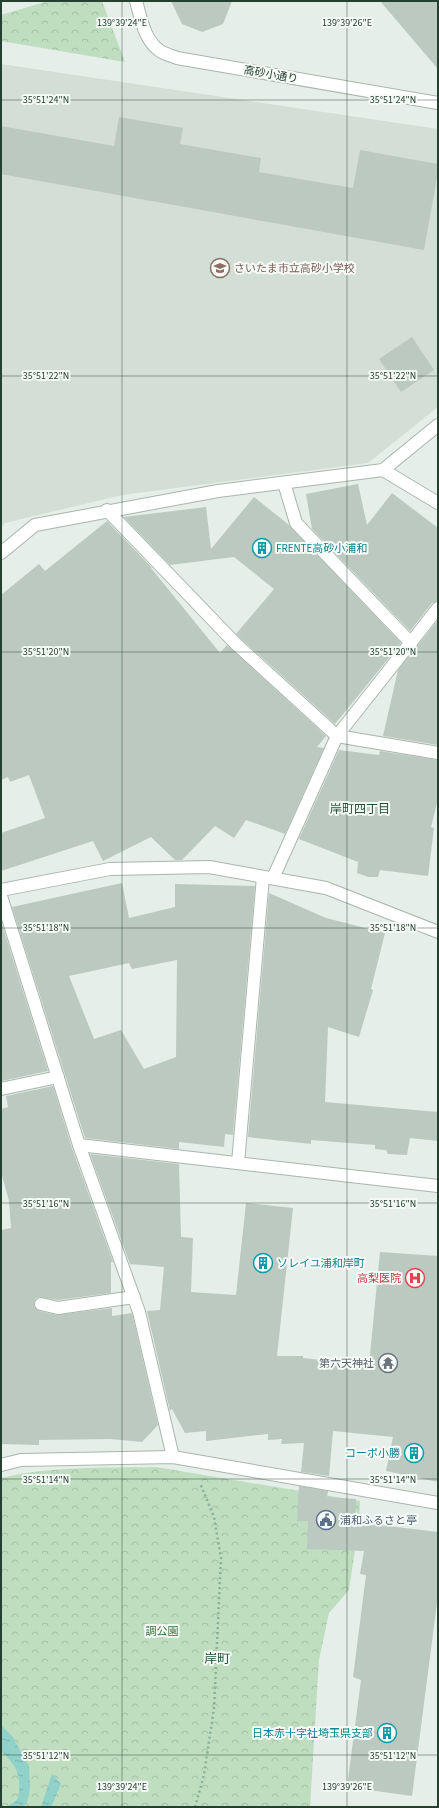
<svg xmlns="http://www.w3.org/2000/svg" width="439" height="1808" viewBox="0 0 439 1808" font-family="'Source Sans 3','Noto Sans JP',sans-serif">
<defs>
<pattern id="park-crowns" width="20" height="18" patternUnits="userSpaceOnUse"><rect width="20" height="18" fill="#bfdec0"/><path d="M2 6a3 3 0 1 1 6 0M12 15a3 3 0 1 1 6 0" fill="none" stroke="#a4c0a5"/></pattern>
<pattern id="water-ripples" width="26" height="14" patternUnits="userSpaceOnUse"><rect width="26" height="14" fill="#90d1ca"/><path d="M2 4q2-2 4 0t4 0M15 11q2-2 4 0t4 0" fill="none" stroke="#7cb4ae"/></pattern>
</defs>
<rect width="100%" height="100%" fill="#e5eee8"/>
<polygon fill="#d3ded6" points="1,64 438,129 438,407 368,463 122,495 5,523 1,528"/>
<g fill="url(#park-crowns)">
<polygon points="48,1 102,1 125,62 1,41 1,15"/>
<path d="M156,1467L360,1501L359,1524L349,1590L329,1613L319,1660L310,1807H1V1478C51,1466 104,1468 156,1467Z"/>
</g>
<g fill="url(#water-ripples)">
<path d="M1,1725L12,1736L29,1766L30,1788L27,1803L23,1807H7L18,1799C22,1776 17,1766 1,1751Z"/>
<polygon points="52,1774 61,1784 51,1807 41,1807"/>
</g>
<g fill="#bbc9c0" fill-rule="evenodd">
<polygon points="171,1 232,1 223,24 202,32 182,24"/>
<polygon points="380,1 438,1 438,69"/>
<polygon points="119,117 183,128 180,144 261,158 259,172 353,188 360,150 438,164 438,172 424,250 1,174 1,126 114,146"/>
<polygon points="412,337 434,370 401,392 379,359"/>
<polygon points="358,484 367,525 392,493 438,528 438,601 432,603 410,631 312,529 306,494"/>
<polygon points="254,497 289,525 401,643 335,724 236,634 274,589 234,557 170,565 124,517 206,507 211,549"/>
<polygon points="107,521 152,568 151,568 220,653 227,645 326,736 317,747 324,748 285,834 246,820 234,838 215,826 182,860 175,860 151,837 103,861 93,841 1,871 1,833 45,818 29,775 10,782 8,777 1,780 1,595 39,564 45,571"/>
<polygon points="438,620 438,745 383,736 398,670"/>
<polygon points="339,750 379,755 380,751 438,760 438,799 431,827 434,828 428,876 380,870 378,877 368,877 357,873 358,862 299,839"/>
<path d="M122,883L129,918L175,907V884L255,886L233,1135L225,1134L224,1147L179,1142V1149L85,1138L12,907ZM177,960L176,1057L144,1069L121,1030L94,1039L69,976L129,963L132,969Z"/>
<polygon points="269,893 326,918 385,933 371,989 373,990 359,1037 328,1027 325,1102 438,1112 438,1141 410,1138 407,1155 388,1154 386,1150 375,1149 375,1145 311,1140 311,1144 248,1137"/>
<polygon points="1,921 48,1071 2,1081 1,1077"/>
<polygon points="53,1086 72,1148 113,1262 111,1262 111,1293 58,1300 39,1297 35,1299 34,1306 39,1311 57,1315 112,1308 112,1316 132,1313 158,1425 142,1442 111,1439 39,1440 39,1445 1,1444 1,1230 11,1228 9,1201 1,1172 1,1109 8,1107 6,1096"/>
<polygon points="90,1154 179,1164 181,1237 193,1238 191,1292 236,1295 246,1203 293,1208 277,1356 303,1356 303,1358 369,1365 380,1252 438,1256 438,1482 386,1471 393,1437 333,1431 329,1476 301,1472 304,1443 281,1444 282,1439 268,1440 268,1434 206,1441 206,1431 185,1433 172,1409 170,1411 147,1311 160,1310 164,1267 130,1264"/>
<polygon points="299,1486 328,1491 327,1497 356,1499 355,1522 438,1532 438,1595 412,1796 347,1787 361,1680 353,1677 366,1575 360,1574 364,1551 307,1549 308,1521 297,1521"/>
</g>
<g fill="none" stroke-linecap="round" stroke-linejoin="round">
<defs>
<g id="service">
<polyline points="383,470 438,503"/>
<polyline points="284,483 296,523 411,643"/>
<polyline points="107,510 236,644 337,736 438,753"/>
<polyline points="273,878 337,736 438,608"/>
<polyline points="1,1089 58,1077"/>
<polyline points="41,1304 58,1308 134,1297"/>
</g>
<g id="minor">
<path d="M136,1C141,18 144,40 160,51C165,54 172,56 177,58L438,103"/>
<polyline points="1,553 35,525 218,491 383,470 438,425"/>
<polyline points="1,890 110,869 209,867 326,888 438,932"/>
<polyline points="1,896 79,1145 139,1312 173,1457"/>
<polyline points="79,1145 438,1186"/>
<polyline points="238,1163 263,877"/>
<polyline points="1,1465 21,1460 173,1457 438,1503"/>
</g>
</defs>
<use href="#service" stroke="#a8b6ad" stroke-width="14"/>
<use href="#minor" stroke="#a8b6ad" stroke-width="14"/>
<polyline stroke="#87b099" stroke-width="2.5" stroke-dasharray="2 3" stroke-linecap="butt" points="195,1807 204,1775 214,1708 221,1558 214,1517 200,1483"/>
<use href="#service" stroke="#fff" stroke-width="12"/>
<use href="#minor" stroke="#fff" stroke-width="12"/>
</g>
<path fill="none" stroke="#254031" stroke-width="1" stroke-opacity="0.45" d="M122,1V1807M347,1V1807M1,100H438M1,376H438M1,652H438M1,928H438M1,1203H438M1,1479H438M1,1755H438"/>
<defs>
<symbol id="school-ring" viewBox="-11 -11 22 22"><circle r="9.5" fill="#f6faf7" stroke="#8d6e63" stroke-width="1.5"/><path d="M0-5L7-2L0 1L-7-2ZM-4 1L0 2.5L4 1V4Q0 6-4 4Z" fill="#8d6e63"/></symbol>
<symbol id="building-ring" viewBox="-11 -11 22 22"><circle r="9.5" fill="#f6faf7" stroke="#0f9aa8" stroke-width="1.5"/><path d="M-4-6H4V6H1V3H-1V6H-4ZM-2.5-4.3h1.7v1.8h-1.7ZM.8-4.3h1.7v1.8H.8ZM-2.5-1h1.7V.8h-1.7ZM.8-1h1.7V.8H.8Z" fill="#0f9aa8"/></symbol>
<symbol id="hospital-ring" viewBox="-11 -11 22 22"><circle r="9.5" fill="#f6faf7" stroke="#e0444e" stroke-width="1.5"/><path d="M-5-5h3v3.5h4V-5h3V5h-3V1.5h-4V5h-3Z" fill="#e0444e"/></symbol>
<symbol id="temple-ring" viewBox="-11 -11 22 22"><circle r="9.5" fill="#f6faf7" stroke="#6b7280" stroke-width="1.5"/><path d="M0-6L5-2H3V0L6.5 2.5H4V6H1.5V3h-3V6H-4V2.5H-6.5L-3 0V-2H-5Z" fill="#6b7280"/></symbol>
<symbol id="civic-ring" viewBox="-11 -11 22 22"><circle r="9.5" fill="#f6faf7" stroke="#5c6f8a" stroke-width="1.5"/><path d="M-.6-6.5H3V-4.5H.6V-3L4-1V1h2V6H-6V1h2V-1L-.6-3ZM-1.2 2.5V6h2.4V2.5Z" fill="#5c6f8a"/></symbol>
</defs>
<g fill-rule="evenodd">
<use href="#school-ring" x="209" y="257" width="22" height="22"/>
<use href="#building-ring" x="251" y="537" width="22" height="22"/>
<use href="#building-ring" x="252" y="1252" width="22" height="22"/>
<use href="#hospital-ring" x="404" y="1267" width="22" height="22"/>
<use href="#temple-ring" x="377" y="1352" width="22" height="22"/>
<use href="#building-ring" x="403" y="1442" width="22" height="22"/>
<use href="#civic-ring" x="315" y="1509" width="22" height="22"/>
<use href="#building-ring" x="376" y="1722" width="22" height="22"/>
</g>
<g text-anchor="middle" stroke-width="4" stroke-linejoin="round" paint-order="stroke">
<g font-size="11" fill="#254031" stroke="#f6faf7">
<text transform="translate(271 74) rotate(10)" y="4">高砂小通り</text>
</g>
<g font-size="11" fill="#785e54" stroke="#f6faf7" text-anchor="start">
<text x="234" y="272">さいたま市立高砂小学校</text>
</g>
<g font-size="11" fill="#0d838f" stroke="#f6faf7" text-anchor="start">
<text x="276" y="552">FRENTE高砂小浦和</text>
<text x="277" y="1267">ソレイユ浦和岸町</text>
<text x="400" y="1457" text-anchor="end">コーポ小勝</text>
<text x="373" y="1737" text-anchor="end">日本赤十字社埼玉県支部</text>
</g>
<g font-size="11" fill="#be3a42" stroke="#f6faf7" text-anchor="end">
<text x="401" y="1282">高梨医院</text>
</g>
<g font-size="11" fill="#5b616d" stroke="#f6faf7" text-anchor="end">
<text x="374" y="1367">第六天神社</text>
</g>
<g font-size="11" fill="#4e5e75" stroke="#f6faf7" text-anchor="start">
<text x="340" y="1524">浦和ふるさと亭</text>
</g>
<g font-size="11" fill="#307639" stroke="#f6faf7">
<text x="162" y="1635">調公園</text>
</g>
<g font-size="12" fill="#215139" stroke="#f6faf7">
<text x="360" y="813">岸町四丁目</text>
</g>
<g font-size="13" fill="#215139" stroke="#f6faf7">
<text x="217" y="1663">岸町</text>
</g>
</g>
<g font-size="10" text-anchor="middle" fill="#254031" stroke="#f6faf7" stroke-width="4" stroke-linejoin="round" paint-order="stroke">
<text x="122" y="26">139°39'24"E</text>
<text x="347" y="26">139°39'26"E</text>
<text x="46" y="103">35°51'24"N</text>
<text x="393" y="103">35°51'24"N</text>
<text x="46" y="379">35°51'22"N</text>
<text x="393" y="379">35°51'22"N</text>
<text x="46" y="655">35°51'20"N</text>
<text x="393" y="655">35°51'20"N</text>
<text x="46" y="931">35°51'18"N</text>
<text x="393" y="931">35°51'18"N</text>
<text x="46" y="1207">35°51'16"N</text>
<text x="393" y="1207">35°51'16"N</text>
<text x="46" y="1483">35°51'14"N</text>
<text x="393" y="1483">35°51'14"N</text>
<text x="46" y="1759">35°51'12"N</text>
<text x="393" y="1759">35°51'12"N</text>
<text x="122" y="1790">139°39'24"E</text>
<text x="347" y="1790">139°39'26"E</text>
</g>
<rect width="439" height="1808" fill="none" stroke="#254031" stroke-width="4"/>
</svg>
